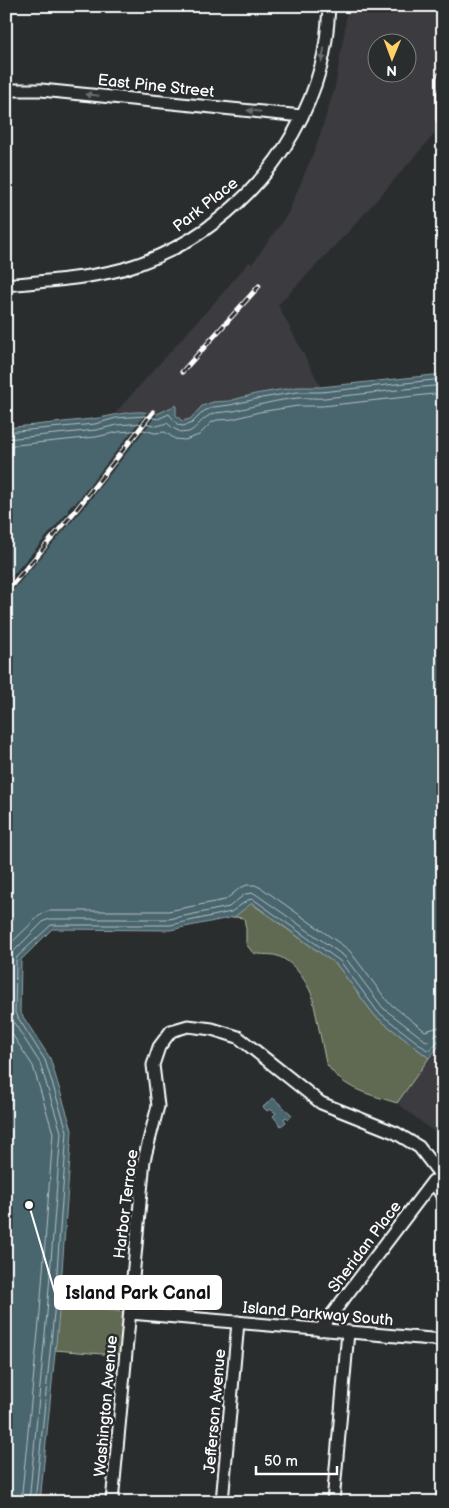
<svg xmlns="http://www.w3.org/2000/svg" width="449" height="1508" viewBox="0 0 449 1508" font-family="'Balsamiq Sans',sans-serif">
<rect width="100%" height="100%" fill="#2a2d2e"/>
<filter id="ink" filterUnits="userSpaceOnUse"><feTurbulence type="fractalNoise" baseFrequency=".02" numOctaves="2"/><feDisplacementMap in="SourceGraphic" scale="10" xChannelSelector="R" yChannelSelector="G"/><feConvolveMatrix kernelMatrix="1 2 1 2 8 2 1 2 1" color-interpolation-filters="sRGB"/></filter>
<g filter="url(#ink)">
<g fill="#3a3a40" fill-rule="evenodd">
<path d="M347,6H440L439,129L351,229L278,305L321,387H297L228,401L213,402L202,406L190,419L181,421L176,415V405L157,414L146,411L115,413L213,304L249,262L252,264L288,213L317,144L335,87L345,28ZM376,42H406V72H376Z"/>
<polygon points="441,1044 443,1045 443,1139 397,1103 429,1058"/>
</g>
<g fill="#606b52" stroke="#b0b5a8">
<path d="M251,903L337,965L375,1016L429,1058L397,1103C369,1094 343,1090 326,1063L312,995C305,979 292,959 274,955C267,954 260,955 253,953L246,944V929L244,918L234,917Z"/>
<polygon points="59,1303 130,1313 126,1356 55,1350"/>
</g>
<g fill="#49656d" stroke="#92a3a7">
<path d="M443,374V1045L441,1044L429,1058L375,1016L337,965L252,903L234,917L170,930L52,929L21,960L20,1012L50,1058L72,1130L59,1313L40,1502H6V428C35,425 63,422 92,419C116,416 132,408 157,414L176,405V415L182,421L190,419L202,406L213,402L229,401L255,394L297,387H321Z"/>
<polygon points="273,1098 292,1115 289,1119 286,1117 284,1119 286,1122 281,1126 273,1116 276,1113 270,1109 267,1111 263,1107"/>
</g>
<polygon fill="#2a2d2e" points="147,412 157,414 85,506 6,598 6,583 68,512 68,509 71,505 75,504"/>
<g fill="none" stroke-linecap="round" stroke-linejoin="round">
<g stroke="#b6c1c5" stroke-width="1">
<polyline points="6,432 95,424 116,418 145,416 158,419 169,414 178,425 183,426 192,423 204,411 214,407 230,405 256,399 297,392 321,392 443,379"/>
<path d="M6,439L96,430L117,425L145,423L157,426L167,423C194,447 194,419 215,413C221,412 228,412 234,411C255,406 276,400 298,398C307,397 316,399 325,398C364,394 403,389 443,385"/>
<polyline points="6,446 96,437 118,432 144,430 155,433 165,432 175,439 185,440 199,435 212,422 217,420 233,419 259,412 298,406 323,406 443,393"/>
<polyline points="6,948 39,916 48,911 168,911 225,900 240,888 247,885 255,885 263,889 349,950 388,1002 425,1031 443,1026"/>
<polyline points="6,1025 33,1066 53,1133 40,1312 21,1502"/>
<polyline points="29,1502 47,1313 61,1132 40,1063 9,1015 9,960 13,952 44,921 50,919 169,919 229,907 245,894 254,893 344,956 383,1008 426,1041 429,1041 435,1035 443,1034"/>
<polyline points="35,1502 54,1313 67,1131 45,1060 15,1013 16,960 17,957 51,925 170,925 231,912 248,900 253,899 340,961 378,1012 427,1050 430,1050 438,1041 443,1040"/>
</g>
<defs>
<g id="street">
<polyline points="443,78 443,119"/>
<polyline points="6,90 41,90 302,116"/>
<path d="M6,285C45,281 85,279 123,269C218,241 295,162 321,66C326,47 328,26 329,6"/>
<polyline points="130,1313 443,1340"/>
<polyline points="320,1330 433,1181 443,1197"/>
<polyline points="112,1502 144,1160 158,1106 153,1065 159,1047 171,1031 188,1026 212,1029 238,1037 321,1103 396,1133 419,1147 439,1173"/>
<polyline points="222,1502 238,1322"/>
<polyline points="333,1502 348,1332"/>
<polyline points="442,1502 443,1496"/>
</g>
</defs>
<use href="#street" stroke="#fff" stroke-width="15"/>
<use href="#street" stroke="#2a2d2e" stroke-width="11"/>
<defs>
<g id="rail">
<polyline points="182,372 259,286"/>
<polyline points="6,592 76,510 153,412"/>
</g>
</defs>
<use href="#rail" stroke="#fff" stroke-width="5"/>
<use href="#rail" stroke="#2a2d2e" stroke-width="3" stroke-dasharray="9" stroke-linecap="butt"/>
</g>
<defs><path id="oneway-solid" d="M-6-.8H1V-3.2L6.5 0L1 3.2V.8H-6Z" transform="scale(1.25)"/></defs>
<g fill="#6a6c6d">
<use href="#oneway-solid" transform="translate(323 55) rotate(100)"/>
<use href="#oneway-solid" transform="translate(92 95) rotate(-174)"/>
<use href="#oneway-solid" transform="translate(254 111) rotate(-174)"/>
</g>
</g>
<g text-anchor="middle" stroke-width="5" stroke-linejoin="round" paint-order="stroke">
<g font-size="16" fill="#fff" stroke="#2a2d2e">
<text transform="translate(156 85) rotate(6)" y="6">East Pine Street</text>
<text transform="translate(205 204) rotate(-38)" y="6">Park Place</text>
<text transform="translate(125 1204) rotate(-83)" y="6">Harbor Terrace</text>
<text transform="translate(364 1246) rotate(-53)" y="6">Sheridan Place</text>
<text transform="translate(318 1313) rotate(5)" y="6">Island Parkway South</text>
<text transform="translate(105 1406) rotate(-85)" y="6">Washington Avenue</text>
<text transform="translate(214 1411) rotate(-85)" y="6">Jefferson Avenue</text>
</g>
</g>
<path fill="none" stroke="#fff" stroke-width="2" d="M29 1205L55 1293"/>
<circle fill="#fff" stroke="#2a2d2e" stroke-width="2" cx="29" cy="1205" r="5"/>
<rect fill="#fff" stroke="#fff" stroke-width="2" x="55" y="1276" width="166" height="33" rx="5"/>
<g font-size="18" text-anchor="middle" font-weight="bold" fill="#111">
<text x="138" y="1299">Island Park Canal</text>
</g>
<rect width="449" height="1508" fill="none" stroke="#2a2d2e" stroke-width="25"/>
<rect x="12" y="12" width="424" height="1483" fill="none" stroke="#fff" stroke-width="2" filter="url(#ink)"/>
<g transform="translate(392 58) rotate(181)"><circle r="24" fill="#2a2d2e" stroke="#7f8182"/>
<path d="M0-4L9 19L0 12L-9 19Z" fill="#ffd166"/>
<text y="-8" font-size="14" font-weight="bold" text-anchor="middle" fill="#ffffff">N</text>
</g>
<path d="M256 1466v8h81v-8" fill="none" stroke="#ffffff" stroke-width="2.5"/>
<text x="264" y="1466" font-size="15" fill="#ffffff" stroke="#2a2d2e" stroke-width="4" paint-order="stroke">50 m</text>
</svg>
